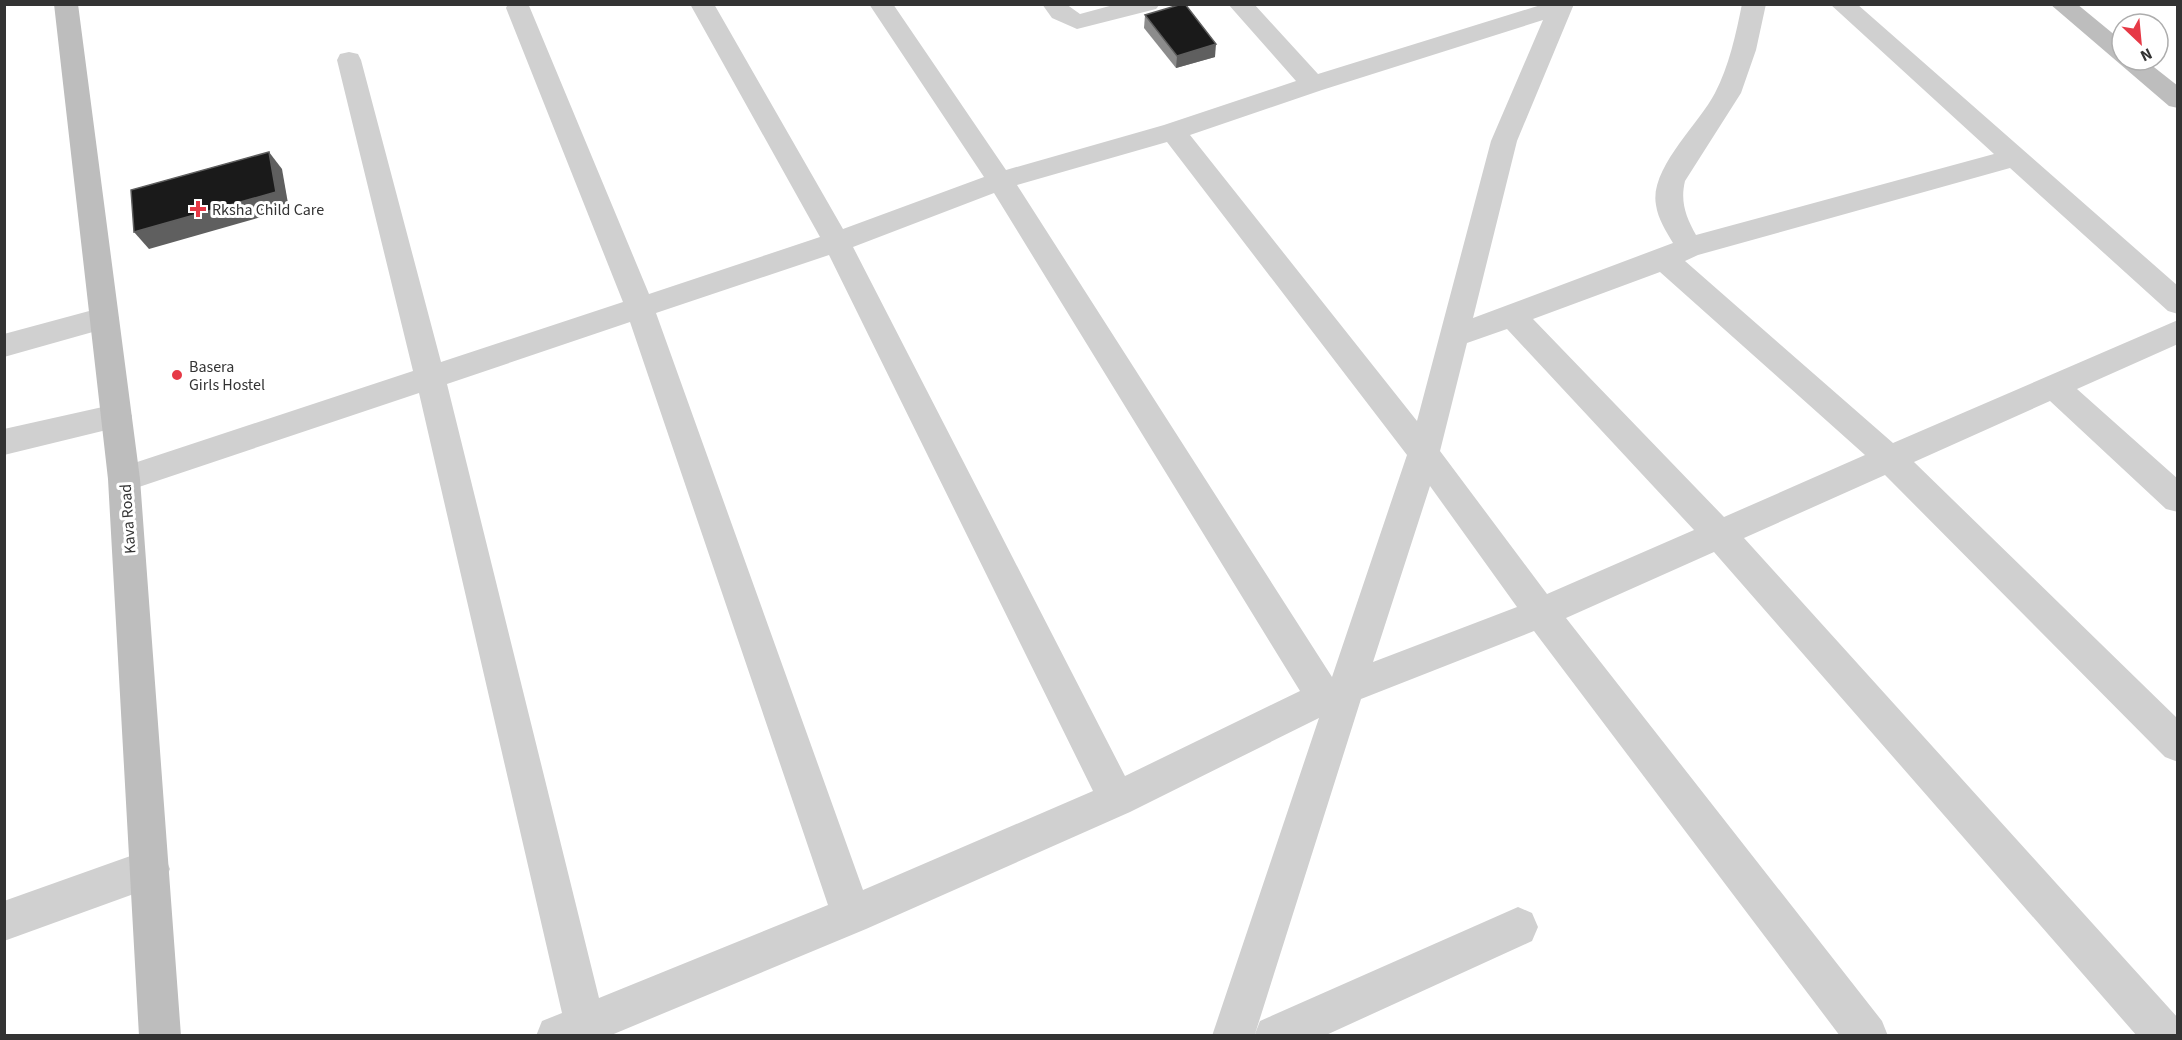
<svg xmlns="http://www.w3.org/2000/svg" width="2182" height="1040" viewBox="0 0 2182 1040" font-family="'Source Sans 3',sans-serif">
<rect width="100%" height="100%" fill="#fff"/>
<g fill="none" stroke-linecap="round" stroke-linejoin="round">
<g fill="#d0d0d0" fill-rule="evenodd">
<path d="M508,4H528L530,8L649,294L820,237L690,4H714L843,229L984,177L869,4H893L1006,170L1164,125L1296,81L1228,4H1254L1318,74L1544,4H1574L1517,141L1473,318L1673,243C1666,231 1658,219 1656,205C1649,169 1699,124 1715,93C1729,66 1736,34 1742,4H1766L1756,50L1741,93L1685,181C1680,202 1686,217 1696,235L1994,154L1830,4H1857L2178,286V314L2168,311L2010,168L1698,255L1685,261L1893,443L2178,320V344L2077,389L2178,479V512L2166,509L2050,401L1914,462L2178,719V762L2165,757L1885,475L1744,538L2178,1018V1036H2137L1714,552L1566,618L1882,1021L1888,1036H1840L1534,631L1361,699L1255,1034L1260,1021L1518,907L1532,913L1538,927L1532,941L1324,1036H1212L1319,718L1130,812L866,929L609,1036H536L542,1021L562,1013L419,393L124,492L113,488L108,479L113,470L413,371L337,60L340,54L349,52L358,54L361,60L441,362L623,302L506,8ZM1543,20L1491,141L1417,421L1190,135L1322,90ZM1167,142L1407,455L1332,677L1017,185ZM994,193L1300,691L1125,776L853,247ZM829,255L1093,791L863,890L656,313ZM1660,272L1865,455L1724,517L1533,319ZM630,322L828,905L599,998L447,384ZM1507,329L1694,530L1547,594L1440,451L1467,343ZM1430,486L1517,607L1373,662Z"/>
<polygon points="1042,4 1066,4 1080,14 1117,4 1160,4 1156,9 1077,29 1052,18"/>
<polygon points="104,307 114,310 119,318 114,326 4,357 4,334"/>
<polygon points="116,404 127,407 132,416 127,425 4,455 4,429"/>
<polygon points="150,849 164,855 170,869 164,883 4,941 4,901"/>
</g>
<g fill="#bdbdbd" fill-rule="evenodd">
<polygon points="54,4 78,4 140,479 181,1036 139,1036 108,479"/>
<polygon points="2050,4 2077,4 2122,41 2122,60 2145,60 2178,86 2178,108 2169,106"/>
</g>
</g>
<polygon fill="#8c8c8c" points="1145,15 1215,57 1176,68 1144,28"/>
<g fill="#5f5f5f">
<polygon points="1216,44 1215,57 1176,68 1177,56"/>
<polygon points="269,152 282,169 289,209 149,249 134,232"/>
</g>
<g fill="#1a1a1a" stroke="#5f5f5f" stroke-width="1.5">
<polygon points="1182,4 1185,4 1216,44 1177,56 1145,15"/>
<polygon points="269,152 276,192 134,232 131,190"/>
</g>
<g fill="#e63946" stroke="#fff" stroke-width="2">
<path d="M195 200h6v6h6v6h-6v6h-6v-6h-6v-6h6z"/>
<circle cx="177" cy="375" r="6"/>
</g>
<g text-anchor="middle" stroke-width="6" stroke-linejoin="round" paint-order="stroke">
<g font-size="16" fill="#333" stroke="#fff" text-anchor="start">
<text x="212" y="215">Rksha Child Care</text>
<text x="189" y="372">Basera<tspan x="189" dy="18">Girls Hostel</tspan></text>
</g>
<g font-size="16" fill="#333" stroke="#fff">
<text transform="translate(127 519) rotate(-94)" y="6">Kava Road</text>
</g>
</g>
<rect width="2182" height="1040" fill="none" stroke="#333333" stroke-width="12"/>
<g transform="translate(2140 42) rotate(154)"><circle r="28" fill="#ffffff" stroke="#adadad" stroke-width="1.5"/>
<path d="M0-4.5L10 22L0 15L-10 22Z" fill="#e63946"/>
<text y="-9" font-size="16" font-weight="bold" text-anchor="middle" fill="#333333">N</text>
</g>
</svg>
